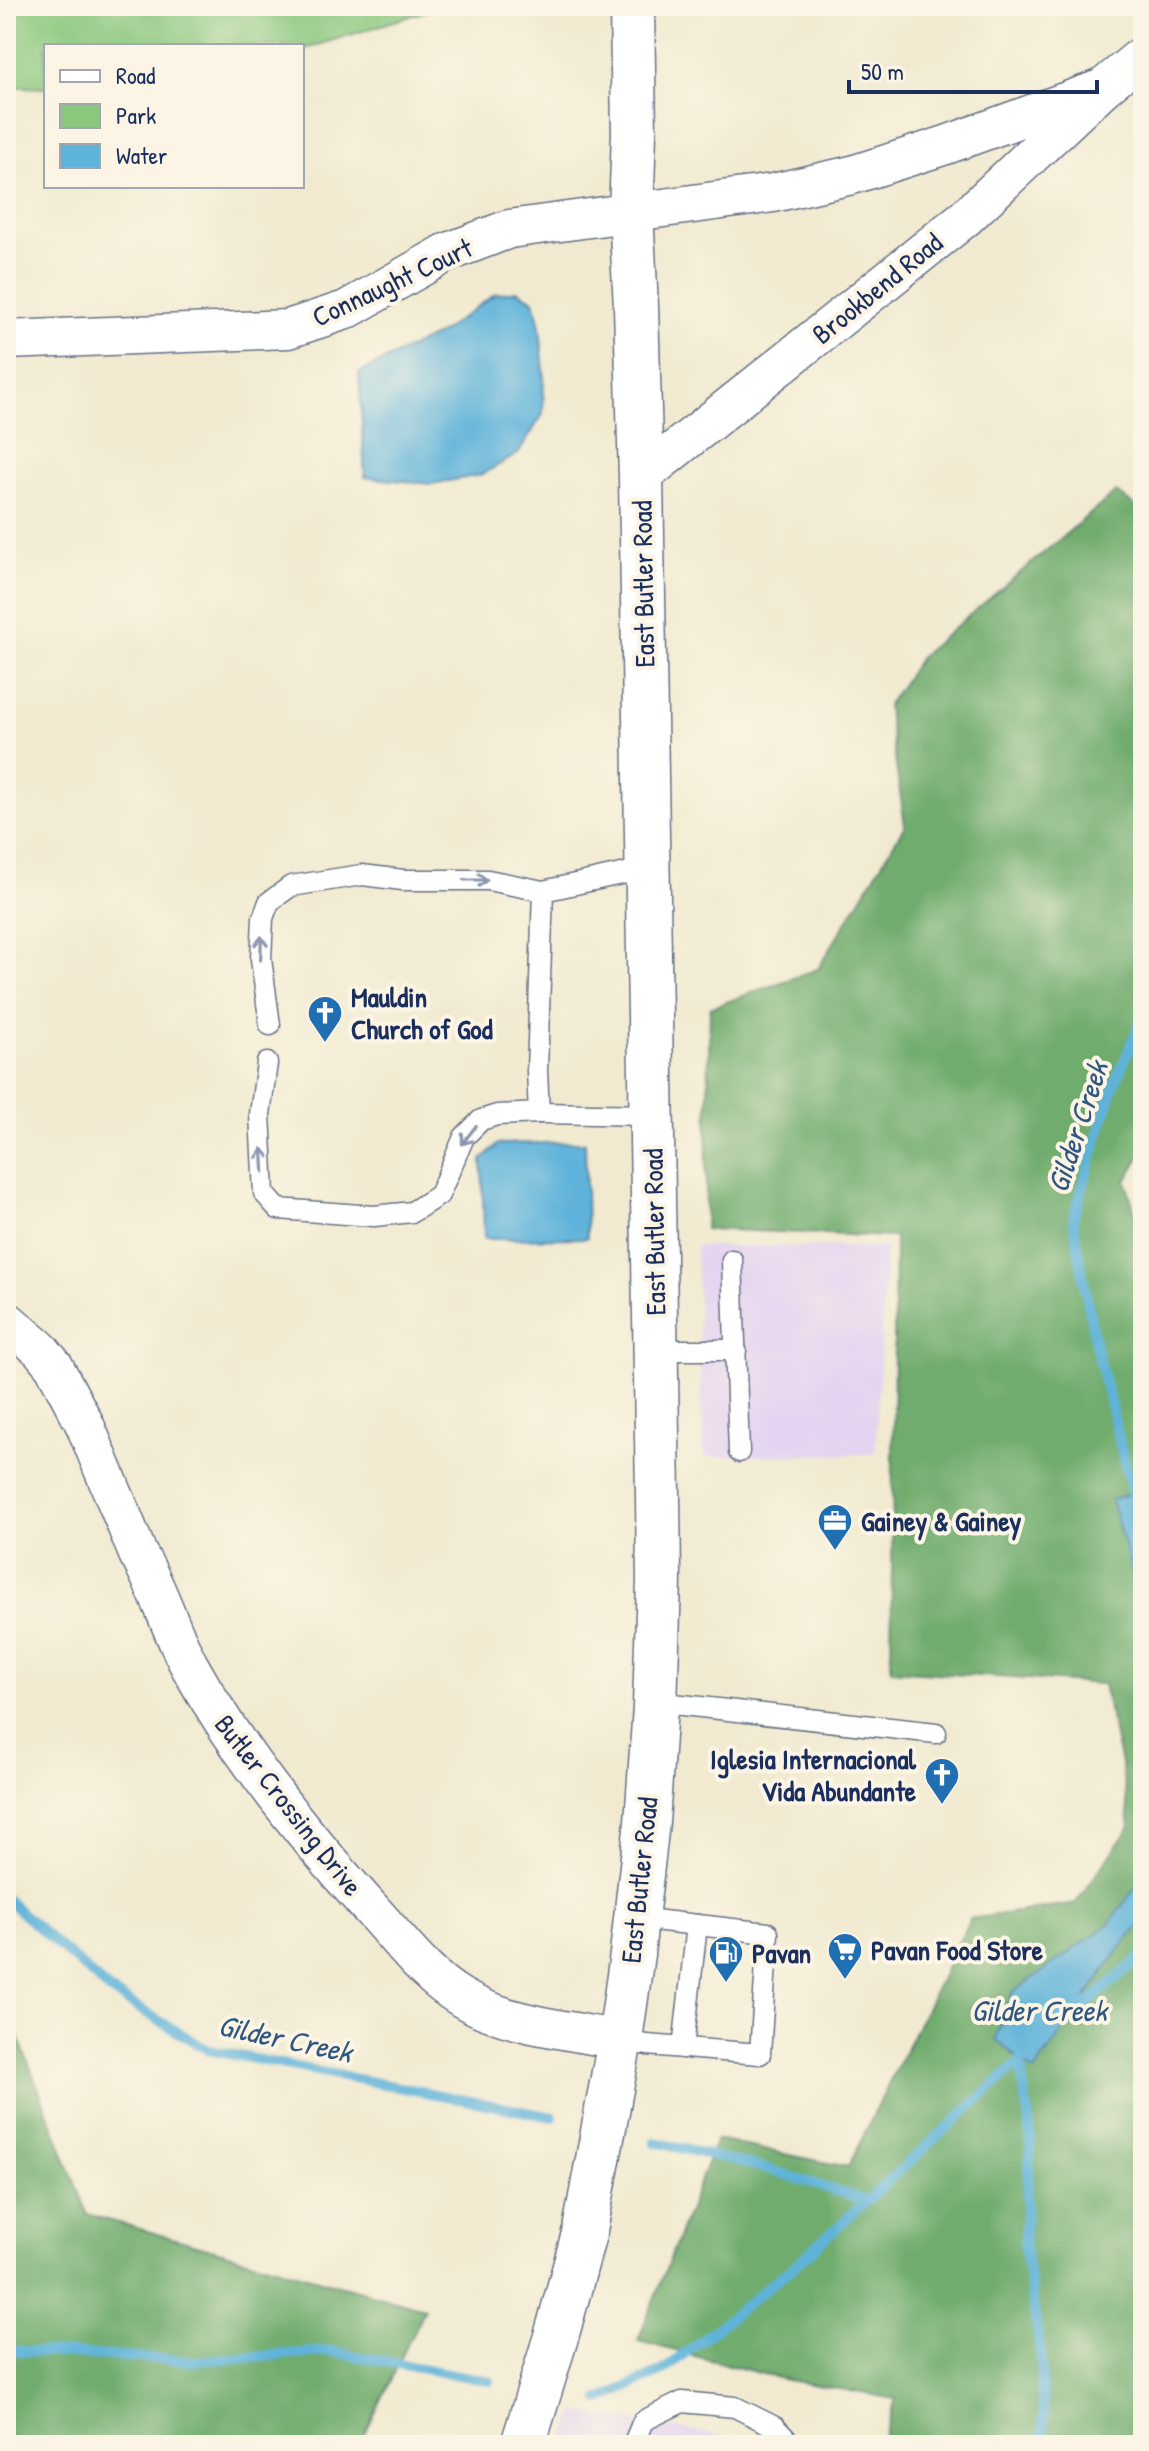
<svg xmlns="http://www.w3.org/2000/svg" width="1149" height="2451" viewBox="0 0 1149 2451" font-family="'Patrick Hand',sans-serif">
<rect width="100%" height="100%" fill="#fcf5e5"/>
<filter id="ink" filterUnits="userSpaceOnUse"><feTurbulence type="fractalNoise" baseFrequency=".0125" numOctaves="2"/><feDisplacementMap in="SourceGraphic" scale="16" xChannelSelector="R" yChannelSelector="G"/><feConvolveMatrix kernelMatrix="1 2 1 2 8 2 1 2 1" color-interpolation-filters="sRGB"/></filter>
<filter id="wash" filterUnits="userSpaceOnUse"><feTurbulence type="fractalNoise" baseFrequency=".006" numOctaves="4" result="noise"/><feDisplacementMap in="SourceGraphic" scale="32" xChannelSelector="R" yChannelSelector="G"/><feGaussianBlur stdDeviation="1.8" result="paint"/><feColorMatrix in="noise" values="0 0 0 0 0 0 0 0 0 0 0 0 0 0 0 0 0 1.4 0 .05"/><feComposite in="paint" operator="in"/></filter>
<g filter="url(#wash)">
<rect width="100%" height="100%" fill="#f1ead0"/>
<g fill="#e4d3f1">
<polygon points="696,1246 886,1247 875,1454 703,1457"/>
<polygon points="575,2411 779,2445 563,2445"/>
</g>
<polygon fill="#8ac87e" stroke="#527c6e" stroke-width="2" points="6,6 442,6 302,50 302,46 46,46 46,88 6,86"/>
<g fill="#6fac6d" stroke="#456e66" stroke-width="2">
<polygon points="1116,492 1143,512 1143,1152 1126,1181 1143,1242 1143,2445 881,2445 896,2399 782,2379 638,2341 716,2140 848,2167 970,1919 1076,1903 1130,1827 1122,1768 1103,1684 891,1670 895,1237 705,1229 710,1008 818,969 905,825 887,706 921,656"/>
<polygon points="6,2005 87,2214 424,2309 360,2445 6,2445"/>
</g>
<g fill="#5eb3da" stroke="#3c719c" stroke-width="2">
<polygon points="517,291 534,300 540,326 544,372 543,414 518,454 481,475 432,484 365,477 359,373 442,332 495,294"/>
<polygon points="585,1142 587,1238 484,1239 482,1160 498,1144"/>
<polygon points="1143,1489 1143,1668 1136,1586 1111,1500"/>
<polygon points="1143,1877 1143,1923 1126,1940 1034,2072 996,2039 1013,1992 1108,1925"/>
</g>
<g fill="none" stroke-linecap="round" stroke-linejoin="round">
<g stroke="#5eb3da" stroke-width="10">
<polyline points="1135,1503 1095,1343 1073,1219 1114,1085 1143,1017"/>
<polyline points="6,1899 110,1991 208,2050 553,2117"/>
<polyline points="1066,2022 1143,1955"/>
<polyline points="1020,2061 1031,2136 1024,2245 1041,2355 1044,2445"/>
<polyline points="655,2142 771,2170 864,2200"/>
<polyline points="6,2350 195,2361 329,2351 490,2381"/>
<polyline points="600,2400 664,2370 794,2266 1030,2053"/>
</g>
</g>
</g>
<g filter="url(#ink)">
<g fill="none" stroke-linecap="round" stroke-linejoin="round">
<defs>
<g id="lane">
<polyline points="649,868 543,891 537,1071 539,1113 652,1115"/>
<polyline points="270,1025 261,959 263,918 269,902 291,886 362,875 403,880 488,880 543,891"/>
<polyline points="267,1063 260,1114 264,1193 278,1209 374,1216 412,1212 439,1195 464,1137 481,1120 497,1115 539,1113"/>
<polyline points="732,1260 739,1452"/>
<polyline points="655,1350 736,1350"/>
<polyline points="655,1702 936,1733"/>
<polyline points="620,2040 647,2045 760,2054 768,1933 636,1918"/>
<polyline points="683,2048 697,1925"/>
<polyline points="633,2445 643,2421 682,2402 735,2407 775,2427 792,2445"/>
</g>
<g id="street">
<polyline points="6,340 288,329 346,310 446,253 509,229 773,193 852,175 946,145 1103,88"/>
<polyline points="641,477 965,218 1103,88 1143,55"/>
<path d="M6,1320L40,1349L54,1366L85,1425L138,1554C159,1589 170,1629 189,1665C240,1757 308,1840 379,1918C404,1946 428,1978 462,1998C506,2025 569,2030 620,2040"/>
</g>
<polyline id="secondary" points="523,2445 558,2330 585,2230 620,2040 632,1954 647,1822 655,1707 659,1580 658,1496 641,477 636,307 631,212 634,134 632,6"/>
</defs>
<use href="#lane" stroke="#667086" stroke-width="23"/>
<use href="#street" stroke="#667086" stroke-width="41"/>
<use href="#secondary" stroke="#667086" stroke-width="47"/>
<use href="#lane" stroke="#fff" stroke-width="20"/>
<use href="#street" stroke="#fff" stroke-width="38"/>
<use href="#secondary" stroke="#fff" stroke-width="44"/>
</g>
<defs><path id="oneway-shaft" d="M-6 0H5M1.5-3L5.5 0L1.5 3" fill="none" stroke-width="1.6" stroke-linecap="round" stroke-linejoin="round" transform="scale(2)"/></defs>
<g stroke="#8d97ae">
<use href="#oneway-shaft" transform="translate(476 880)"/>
<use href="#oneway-shaft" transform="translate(261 948) rotate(-88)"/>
<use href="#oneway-shaft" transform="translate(469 1135) rotate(127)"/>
<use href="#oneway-shaft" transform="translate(263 1160) rotate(-93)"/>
</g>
</g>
<defs>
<symbol id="church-pin" viewBox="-11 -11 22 30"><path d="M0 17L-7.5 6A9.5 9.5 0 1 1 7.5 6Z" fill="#1f6fb2" stroke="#fcf5e5"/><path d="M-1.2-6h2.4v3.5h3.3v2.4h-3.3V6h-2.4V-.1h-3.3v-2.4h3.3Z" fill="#fff"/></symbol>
<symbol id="office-pin" viewBox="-11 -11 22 30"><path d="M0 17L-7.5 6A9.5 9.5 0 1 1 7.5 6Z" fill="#1f6fb2" stroke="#fcf5e5"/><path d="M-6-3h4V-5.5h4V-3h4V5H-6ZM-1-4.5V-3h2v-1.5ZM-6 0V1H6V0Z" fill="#fff"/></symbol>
<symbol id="supermarket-pin" viewBox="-11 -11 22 30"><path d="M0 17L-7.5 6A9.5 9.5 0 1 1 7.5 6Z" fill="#1f6fb2" stroke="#fcf5e5"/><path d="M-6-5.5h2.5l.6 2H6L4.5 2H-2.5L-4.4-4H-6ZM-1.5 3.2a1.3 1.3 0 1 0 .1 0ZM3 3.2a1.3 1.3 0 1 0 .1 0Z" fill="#fff"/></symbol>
<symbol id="fuel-pin" viewBox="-11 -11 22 30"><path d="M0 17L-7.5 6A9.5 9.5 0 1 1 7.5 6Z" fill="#1f6fb2" stroke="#fcf5e5"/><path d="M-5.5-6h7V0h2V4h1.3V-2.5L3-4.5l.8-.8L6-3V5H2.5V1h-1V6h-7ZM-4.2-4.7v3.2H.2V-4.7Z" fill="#fff"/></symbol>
</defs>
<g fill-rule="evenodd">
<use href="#church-pin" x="305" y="993" width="40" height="54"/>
<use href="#office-pin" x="815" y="1501" width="40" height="54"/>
<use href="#church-pin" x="922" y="1755" width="40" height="54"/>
<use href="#supermarket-pin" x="825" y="1930" width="40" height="54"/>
<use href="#fuel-pin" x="706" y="1933" width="40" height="54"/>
</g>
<g text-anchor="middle" stroke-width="8" stroke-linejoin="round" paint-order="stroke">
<g font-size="28" fill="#1b2f5e" stroke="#fcf5e5">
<text transform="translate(392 282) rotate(-25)" y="10">Connaught Court</text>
<text transform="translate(877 288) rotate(-39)" y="10">Brookbend Road</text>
<text transform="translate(643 584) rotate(-91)" y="10">East Butler Road</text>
<text transform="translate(654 1232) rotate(-91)" y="10">East Butler Road</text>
<text transform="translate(289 1805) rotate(52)" y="10">Butler Crossing Drive</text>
<text transform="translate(639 1880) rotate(-84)" y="10">East Butler Road</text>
</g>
<g font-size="28" font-weight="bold" fill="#1b2f5e" stroke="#fcf5e5" text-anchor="start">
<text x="351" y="1007">Mauldin<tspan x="351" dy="32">Church of God</tspan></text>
<text x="861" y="1531">Gainey &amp; Gainey</text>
<text x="916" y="1769" text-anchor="end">Iglesia Internacional<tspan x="916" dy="32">Vida Abundante</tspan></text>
<text x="871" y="1960">Pavan Food Store</text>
<text x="752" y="1963">Pavan</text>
</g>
<g font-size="30" font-style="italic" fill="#2f5783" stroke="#fcf5e5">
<text transform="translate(1078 1127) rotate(-72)" y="10">Gilder Creek</text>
<text x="1039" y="2021">Gilder Creek</text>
<text transform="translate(285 2039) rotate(12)" y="10">Gilder Creek</text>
</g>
</g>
<rect width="1149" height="2451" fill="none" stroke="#fcf5e5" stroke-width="32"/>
<rect x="44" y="44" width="260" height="144" fill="#fcf5e5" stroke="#a2a6af" stroke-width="2"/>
<rect x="60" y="70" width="40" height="12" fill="#ffffff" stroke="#a2a6af" stroke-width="2"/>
<text x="116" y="84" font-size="24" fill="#1b2f5e">Road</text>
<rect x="60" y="104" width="40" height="24" fill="#8ac87e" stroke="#a2a6af" stroke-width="2"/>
<text x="116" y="124" font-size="24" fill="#1b2f5e">Park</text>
<rect x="60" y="144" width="40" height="24" fill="#5eb3da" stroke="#a2a6af" stroke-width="2"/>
<text x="116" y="164" font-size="24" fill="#1b2f5e">Water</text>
<path d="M849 80v12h248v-12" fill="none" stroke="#1b2f5e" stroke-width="4"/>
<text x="861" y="80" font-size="24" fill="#1b2f5e" stroke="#fcf5e5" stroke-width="6" paint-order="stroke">50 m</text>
</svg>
